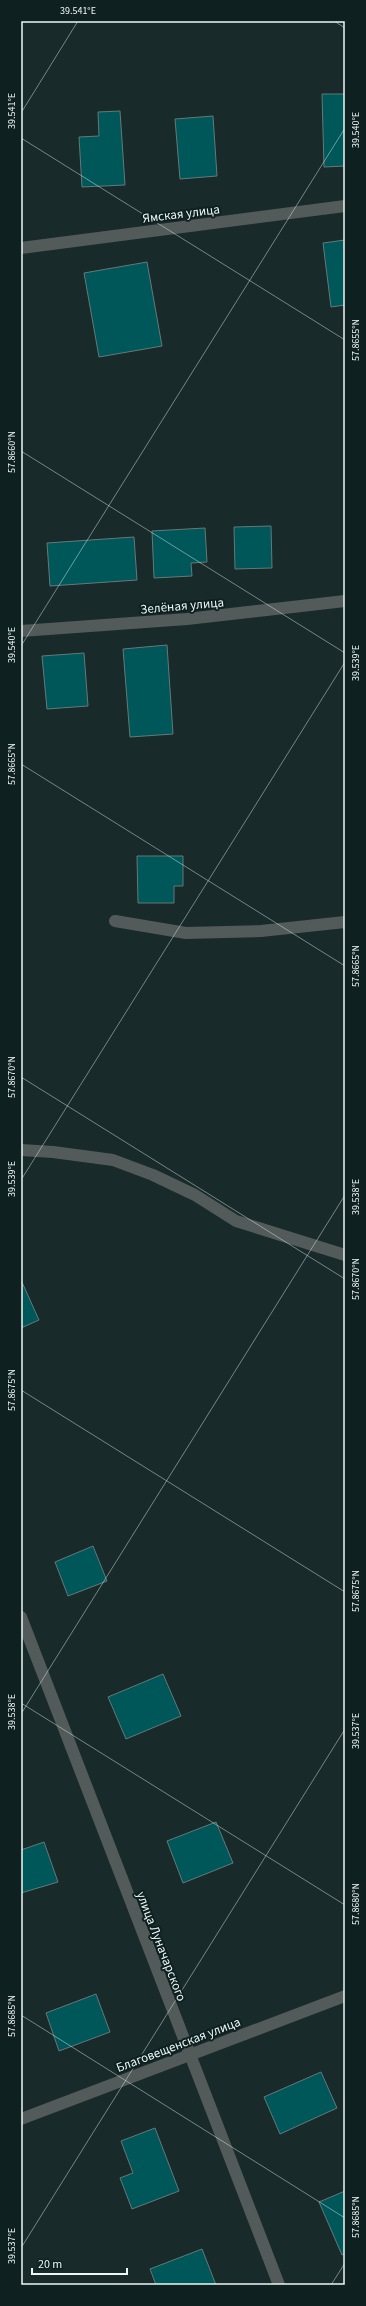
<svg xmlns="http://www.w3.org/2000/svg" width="366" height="2306" viewBox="0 0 366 2306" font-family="'Source Sans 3',sans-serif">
<rect width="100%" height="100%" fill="#182a2a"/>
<g fill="#005759" stroke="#657979">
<polygon points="322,94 345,94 345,166 324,167"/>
<polygon points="120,111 125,185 82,187 79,137 99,136 98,112"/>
<polygon points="213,116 217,176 180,179 175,119"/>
<polygon points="345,240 345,305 331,307 323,243"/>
<polygon points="147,262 162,346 99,357 84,273"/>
<polygon points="271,526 272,568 235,569 234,527"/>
<polygon points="205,528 207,562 191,563 192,576 154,578 152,531"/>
<polygon points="134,537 137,580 50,586 47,543"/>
<polygon points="167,645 173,734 130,737 123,649"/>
<polygon points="84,653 88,706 47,709 42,656"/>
<polygon points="137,856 183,856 183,886 174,886 174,903 138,903"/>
<polygon points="21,1280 39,1320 21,1328"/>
<polygon points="93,1546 107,1581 68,1596 55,1562"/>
<polygon points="163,1674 181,1716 126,1739 108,1697"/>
<polygon points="216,1822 233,1863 183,1883 167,1841"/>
<polygon points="44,1842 58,1882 21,1893 21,1850"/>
<polygon points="96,1994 110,2032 59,2051 46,2013"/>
<polygon points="321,2072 337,2108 280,2134 264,2097"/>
<polygon points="155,2128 179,2191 132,2209 120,2178 133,2173 121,2141"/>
<polygon points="345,2191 345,2253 342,2255 319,2202"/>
<polygon points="202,2249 216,2285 156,2285 150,2269"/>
</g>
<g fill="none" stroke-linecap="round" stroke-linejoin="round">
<g stroke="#525a5a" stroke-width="12">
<polyline points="21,248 345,206"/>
<polyline points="21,631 187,619 345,601"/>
<polyline points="115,921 186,933 261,931 345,922"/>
<polyline points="21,1150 53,1152 113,1160 153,1175 195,1195 236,1221 345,1255"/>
<polyline points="21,1617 279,2285"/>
<polyline points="21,2119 345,1996"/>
</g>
</g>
<path fill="none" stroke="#ecf7f7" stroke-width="1" stroke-opacity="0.45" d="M334,21L345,28M21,113L78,21M21,138L345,340M21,451L345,653M21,646L345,128M21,764L345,966M21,1077L345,1279M21,1180L345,662M21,1390L345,1592M21,1703L345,1905M21,1714L345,1195M21,2015L345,2218M21,2248L345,1729M331,2285L345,2263"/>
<g text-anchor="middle" stroke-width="4" stroke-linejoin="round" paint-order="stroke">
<g font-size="13" fill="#ecf7f7" stroke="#0f2021">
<text transform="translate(181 213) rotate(-7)" y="5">Ямская улица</text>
<text transform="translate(182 605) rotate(-5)" y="5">Зелёная улица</text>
<text transform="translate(162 1946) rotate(69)" y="5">улица Луначарского</text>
<text transform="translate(178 2044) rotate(-21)" y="5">Благовещенская улица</text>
</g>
</g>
<rect width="366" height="2306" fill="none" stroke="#0f2021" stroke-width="44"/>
<path d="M32 2268v6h95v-6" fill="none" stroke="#ecf7f7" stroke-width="2"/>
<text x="38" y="2268" font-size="12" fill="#ecf7f7" stroke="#0f2021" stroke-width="3" paint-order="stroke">20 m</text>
<rect x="22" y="22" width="322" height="2262" fill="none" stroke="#ecf7f7" stroke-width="1.5"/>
<g font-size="10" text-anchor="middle" fill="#ecf7f7">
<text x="78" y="14">39.541°E</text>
<text transform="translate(11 111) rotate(-90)" y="4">39.541°E</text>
<text transform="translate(355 130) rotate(-90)" y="4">39.540°E</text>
<text transform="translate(355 340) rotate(-90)" y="4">57.8655°N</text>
<text transform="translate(11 452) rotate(-90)" y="4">57.8660°N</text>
<text transform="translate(11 645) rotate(-90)" y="4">39.540°E</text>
<text transform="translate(355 663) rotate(-90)" y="4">39.539°E</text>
<text transform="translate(11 764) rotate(-90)" y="4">57.8665°N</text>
<text transform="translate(355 966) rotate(-90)" y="4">57.8665°N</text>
<text transform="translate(11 1077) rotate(-90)" y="4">57.8670°N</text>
<text transform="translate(11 1179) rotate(-90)" y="4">39.539°E</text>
<text transform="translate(355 1197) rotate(-90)" y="4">39.538°E</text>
<text transform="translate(355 1279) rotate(-90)" y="4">57.8670°N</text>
<text transform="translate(11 1390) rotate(-90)" y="4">57.8675°N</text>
<text transform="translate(355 1591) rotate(-90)" y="4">57.8675°N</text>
<text transform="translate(11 1712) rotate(-90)" y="4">39.538°E</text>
<text transform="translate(355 1731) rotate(-90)" y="4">39.537°E</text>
<text transform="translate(355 1904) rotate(-90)" y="4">57.8680°N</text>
<text transform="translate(11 2016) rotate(-90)" y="4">57.8685°N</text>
<text transform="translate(355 2217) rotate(-90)" y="4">57.8685°N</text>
<text transform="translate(11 2246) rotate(-90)" y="4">39.537°E</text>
</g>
</svg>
